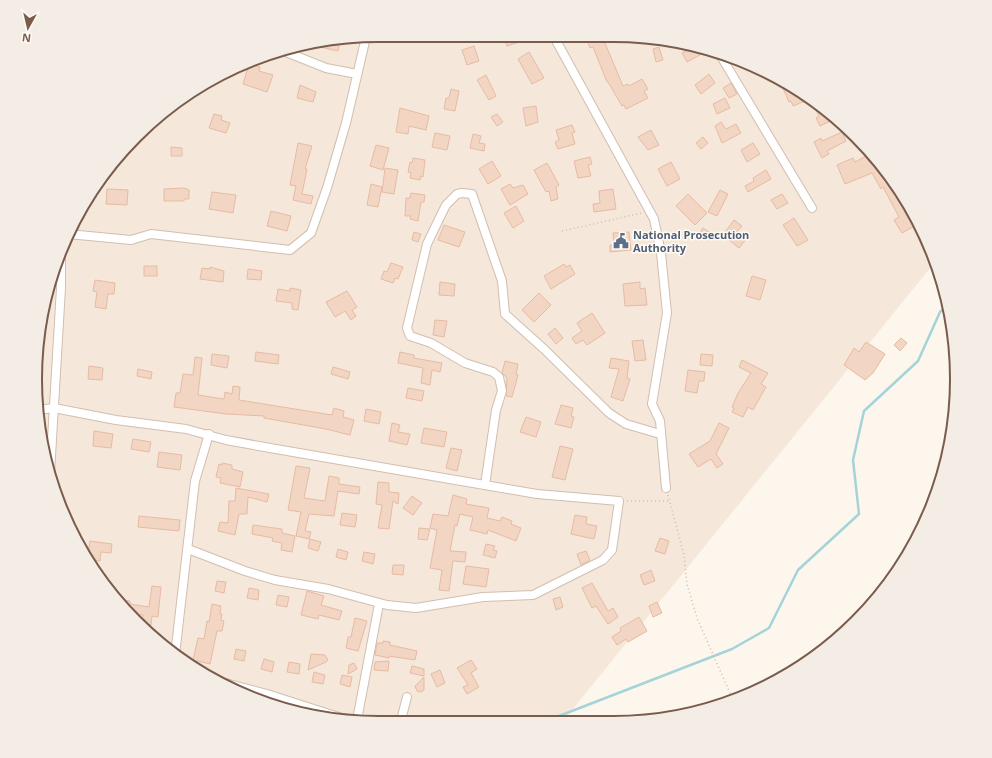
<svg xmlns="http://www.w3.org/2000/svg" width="992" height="758" viewBox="0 0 992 758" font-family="'Open Sans',sans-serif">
<rect width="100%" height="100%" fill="#fdf6ec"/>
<polygon fill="#f5e8da" points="379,35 635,36 702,47 765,70 822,106 899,188 931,247 935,262 564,720 334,720 248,697 188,665 136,622 93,570 53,490 36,401 42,312 71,227 121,152 207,81 290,47"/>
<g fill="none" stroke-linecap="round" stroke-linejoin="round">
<polyline stroke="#a5d3da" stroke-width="2.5" points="556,720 559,716 732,649 769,628 798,570 859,514 853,460 864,411 918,361 940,312 948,305"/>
</g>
<g fill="#f3d5c3" stroke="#e6bba3">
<polygon points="503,35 516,35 519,42 507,46"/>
<polygon points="589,36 602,36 623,86 628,84 629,86 642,79 648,89 644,91 648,98 626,109 624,105 622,106 608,82 607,82 593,47 590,48 587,40 590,38"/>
<polygon points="340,40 338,51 311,45 311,44"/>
<polygon points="474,46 479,61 467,65 462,50"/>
<polygon points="695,46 700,55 687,62 682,53"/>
<polygon points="659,47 663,60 656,62 653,49"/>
<polygon points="529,52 544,78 532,84 518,59"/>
<polygon points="249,64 260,67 259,71 273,75 267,92 243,84"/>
<polygon points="709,74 715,83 701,94 695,85"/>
<polygon points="486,75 496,96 489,100 477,80"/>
<polygon points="779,79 801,93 805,101 793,106 791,101 789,102"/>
<polygon points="731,83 737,94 729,98 723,88"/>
<polygon points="300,85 316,92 313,102 297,98"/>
<polygon points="451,89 459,91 455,111 444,109 446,98 449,98"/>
<polygon points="725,98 730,108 717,114 713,104"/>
<polygon points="818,104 822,106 835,119 820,126 816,118 819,116 814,106"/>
<polygon points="536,106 538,122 526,126 523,108"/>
<polygon points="400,108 429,116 426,130 409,126 408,134 396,132"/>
<polygon points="214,114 222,116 221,120 230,123 226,133 209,128"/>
<polygon points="497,114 503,122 497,126 491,117"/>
<polygon points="721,122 726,129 736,124 741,133 722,143 715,126"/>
<polygon points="572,125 575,132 572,133 575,144 558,149 555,142 559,140 556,130"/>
<polygon points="651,130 659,145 648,150 638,137"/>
<polygon points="842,132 846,141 827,151 829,154 822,158 814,142 821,138 822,141"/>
<polygon points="435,133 450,136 447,150 432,147"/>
<polygon points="473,134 481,136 479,143 485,144 484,151 470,148"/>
<polygon points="703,137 708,143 701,149 696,143"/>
<polygon points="298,143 312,146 305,169 307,169 302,194 313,196 311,204 293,200 296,186 290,185"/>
<polygon points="753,143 760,154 747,162 741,150"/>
<polygon points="376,145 389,148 383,170 370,166"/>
<polygon points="171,147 182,148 182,156 171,156"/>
<polygon points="868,155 896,185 918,224 902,233 894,220 899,217 883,187 881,189 872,173 845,184 837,165 853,158 855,162"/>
<polygon points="590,157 592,164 588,165 591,176 578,178 574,161"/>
<polygon points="413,158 425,160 423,177 421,176 420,180 410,178 411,173 408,172 410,162 412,163"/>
<polygon points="492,161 501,176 488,184 479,169"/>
<polygon points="671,162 680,179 667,186 658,169"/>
<polygon points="547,163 559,185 556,187 558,199 551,201 549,191 546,192 534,170"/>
<polygon points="385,168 398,170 394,194 382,192"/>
<polygon points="766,170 771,179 748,192 745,186 754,181 753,178"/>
<polygon points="371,184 382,187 378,207 367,205"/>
<polygon points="510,184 513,188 523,185 528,194 510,205 501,189"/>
<polygon points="184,188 189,190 189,199 184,199 184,201 164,201 164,189"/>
<polygon points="107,189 128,190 127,205 106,204"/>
<polygon points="613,189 616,209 594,212 593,204 600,203 599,191"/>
<polygon points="720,190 728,194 717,216 708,212"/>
<polygon points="212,192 236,195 233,213 209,209"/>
<polygon points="411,193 425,195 424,202 421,202 418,221 410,219 411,216 405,216 406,198 410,198"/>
<polygon points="688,194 707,213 695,225 676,206"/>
<polygon points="782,194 788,203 777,209 771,200"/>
<polygon points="516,206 524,221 513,228 504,213"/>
<polygon points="271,211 291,216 287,231 267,226"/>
<polygon points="794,218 808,240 797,246 783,225"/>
<polygon points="734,220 742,226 737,232 746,239 739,248 723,235"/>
<polygon points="444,225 465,232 459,247 438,240"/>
<polygon points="703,228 709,232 706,238 699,234"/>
<polygon points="414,232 421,234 418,242 412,240"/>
<polygon points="629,232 631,250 610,252 610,245 614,245 613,233"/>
<polygon points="391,263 403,267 398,279 395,278 393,283 381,279 384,271 387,272"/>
<polygon points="564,264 566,267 570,265 575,274 551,289 544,276"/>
<rect x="144" y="266" width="13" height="10"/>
<polygon points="210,267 224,271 223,282 200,279 202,268 210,269"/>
<polygon points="248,269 262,271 261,280 247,279"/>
<polygon points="752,276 766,280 760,300 746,296"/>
<polygon points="95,280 115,283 114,294 108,294 106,309 95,307 97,292 93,291"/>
<polygon points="440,282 455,284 454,296 439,295"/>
<polygon points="640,282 640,289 645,288 647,305 625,306 623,284"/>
<polygon points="290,288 301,290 298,310 292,309 292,303 276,301 278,289 290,291"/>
<polygon points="347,291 357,307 352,310 356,316 351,320 345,311 335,317 326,302"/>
<polygon points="539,293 551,305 534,322 522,310"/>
<polygon points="592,313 605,333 587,345 583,340 576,344 572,338 582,331 577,323"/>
<polygon points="435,320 447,321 444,337 433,335"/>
<polygon points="555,328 563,338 556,344 548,334"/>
<polygon points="901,338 907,343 900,351 894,345"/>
<polygon points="643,340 646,360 635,361 632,341"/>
<polygon points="866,342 885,354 873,373 865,380 844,365 854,348 859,352"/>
<polygon points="256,352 279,355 278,364 255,361"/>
<polygon points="400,352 414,355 414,358 442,363 440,372 432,370 430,385 421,383 423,368 398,363"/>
<polygon points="212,354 229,356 227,368 211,365"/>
<polygon points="701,354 713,355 712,366 700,365"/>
<polygon points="195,357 202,358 198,395 224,399 225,392 232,394 233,386 240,387 239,400 332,415 334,408 344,411 343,417 354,420 350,435 326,429 264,418 264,416 226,414 174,407 176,393 180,393 183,374 193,375"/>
<polygon points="611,358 629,361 627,378 630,379 623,401 611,397 619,369 609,368"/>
<polygon points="742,360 768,373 761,384 766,387 753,410 748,407 743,417 732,412 734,408 732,407 738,393 751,373 739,367"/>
<polygon points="505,361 518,364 516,374 518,375 512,397 506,396 507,378 502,373"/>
<polygon points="89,366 103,368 102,380 88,379"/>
<polygon points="333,367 350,372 348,379 331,374"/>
<polygon points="138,369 152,372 151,379 137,376"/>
<polygon points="688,370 705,372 704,381 699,381 697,393 685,391"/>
<polygon points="408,388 424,391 422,401 406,398"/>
<polygon points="561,405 573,408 571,416 574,417 571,428 555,424"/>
<polygon points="366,409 381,412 379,424 364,421"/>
<polygon points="526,417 541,422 536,437 520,432"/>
<polygon points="392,423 400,425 398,432 410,434 407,445 389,441"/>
<polygon points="719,423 729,428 716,454 723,464 717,468 711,459 698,467 689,454 710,441"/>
<polygon points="424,428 447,432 444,447 421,443"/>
<polygon points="94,431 113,434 111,448 93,446"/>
<polygon points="133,439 151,442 149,452 131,449"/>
<polygon points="560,446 573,449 565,480 552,477"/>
<polygon points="451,448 462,450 457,471 446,468"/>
<polygon points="159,452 182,455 180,470 157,467"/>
<polygon points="222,463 232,465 232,469 243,472 240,487 220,483 221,478 216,477 219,464 222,465"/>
<polygon points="296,466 310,468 304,498 325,501 329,476 339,478 339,484 360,487 359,494 338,491 334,516 309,514 305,531 311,532 309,539 296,536 301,512 288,510"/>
<polygon points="378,482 389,483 389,492 399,493 398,504 393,501 389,529 378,528 382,505 376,504"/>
<polygon points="236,488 269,494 267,502 248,497 247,514 239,514 235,535 218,531 220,522 228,523 229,501 235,501"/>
<polygon points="453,495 467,499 466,504 489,508 487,518 500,521 502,517 512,521 511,524 521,528 516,541 488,530 487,534 470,530 473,517 460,514 457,526 455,525 450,551 466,552 465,562 453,561 449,591 439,590 442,570 430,568 437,530 430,528 433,514 448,516"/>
<polygon points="412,496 422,503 413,515 403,508"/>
<polygon points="342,513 357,515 355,527 340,525"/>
<polygon points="575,515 587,517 586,524 597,526 594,539 571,534"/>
<polygon points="139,516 180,520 179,531 138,527"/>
<polygon points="253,525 282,529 282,533 295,536 292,552 281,550 282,543 272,541 273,538 252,534"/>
<polygon points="419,528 430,529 427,540 418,539"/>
<polygon points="660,538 669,541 665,554 655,551"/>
<polygon points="310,539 321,542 318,551 308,548"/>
<polygon points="90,541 112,544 111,553 101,552 100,561 87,559"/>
<polygon points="486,544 495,546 493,550 497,551 495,558 483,555"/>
<polygon points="338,549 348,552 346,560 336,557"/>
<polygon points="586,551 590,560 581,565 577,554"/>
<polygon points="364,552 375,554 373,564 362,561"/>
<polygon points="393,565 404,565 403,575 392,574"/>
<polygon points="466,566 489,569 486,587 463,584"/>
<polygon points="651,570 655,581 644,585 640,575"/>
<polygon points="217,581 226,582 224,593 215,591"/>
<polygon points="592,583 608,611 613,608 618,617 608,624 596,606 592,608 582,588"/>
<polygon points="152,586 161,587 158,617 152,616 151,625 142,623 143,615 128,613 116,599 130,601 130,604 149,607"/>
<polygon points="249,588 259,590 258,600 247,598"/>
<polygon points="307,591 324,596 321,605 342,611 339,620 319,615 318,619 301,615"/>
<polygon points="278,595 289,597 287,607 276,605"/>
<polygon points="560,597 563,607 556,610 553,599"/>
<polygon points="657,602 662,613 653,617 649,606"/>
<polygon points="212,604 221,606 220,614 222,614 221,620 224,621 222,631 217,631 210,664 193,660 198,638 204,639 207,621 209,622"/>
<polygon points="639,617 647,631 628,642 626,639 617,645 612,637 621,631 620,628"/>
<polygon points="355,618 367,621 358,651 346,648 348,637 351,637"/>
<polygon points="383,641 390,642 390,645 417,651 415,660 389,656 389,658 375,655 377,643 383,643"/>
<polygon points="236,649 246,651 244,661 234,659"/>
<polygon points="311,654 325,655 328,660 326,662 308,670"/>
<polygon points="264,659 274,662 272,672 261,669"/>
<polygon points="471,660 477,669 471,673 479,687 467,694 463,687 468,685 457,668"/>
<polygon points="389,661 388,671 374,670 375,662"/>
<polygon points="289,662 300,664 299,674 287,672"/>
<polygon points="354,663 357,669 348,674 349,665"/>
<polygon points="412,666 424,669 424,676 410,673"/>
<polygon points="440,670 445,683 437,687 431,674"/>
<polygon points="314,672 325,675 323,684 312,682"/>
<polygon points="342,675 352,677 350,687 340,684"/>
<polygon points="424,677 424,690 421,692 417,691 415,686"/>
</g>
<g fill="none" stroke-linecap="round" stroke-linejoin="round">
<defs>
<g id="minor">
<polyline points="553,35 654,219 661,253 667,313 652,404 660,421 666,488"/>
<polyline points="281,50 326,68 357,74"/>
<polyline points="719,53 812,208"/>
<polyline points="68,234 131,240 151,234 290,250 311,233 327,188 346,123 366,37"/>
<polyline points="37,410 54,408 116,420 186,429 226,440 270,448 537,494 619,501 612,550 603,560 533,595 483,597 416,608 387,605 328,589 275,580 245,571 188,549"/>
<polyline points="50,473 61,288 61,254"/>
<polyline points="485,485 496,410 502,391 499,377 493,372 465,363 431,343 410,336 407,328 427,244 442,213 446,205 457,194 462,193 472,194 502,281 505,314 544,349 609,413 626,424 660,434"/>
<polyline points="175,655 195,481 209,434"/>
<polyline points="218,681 267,694 348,720"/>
<polyline points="357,720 379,604"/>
<polyline points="401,720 407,697"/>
</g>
</defs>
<use href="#minor" stroke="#d1beb0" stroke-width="10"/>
<g stroke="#d9b8a5" stroke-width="1.5" stroke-dasharray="1 3" stroke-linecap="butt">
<polyline points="562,231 642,213"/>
<polyline points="668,495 684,555 687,584 697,618 733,700"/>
<polyline points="627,501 669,501"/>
</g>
<use href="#minor" stroke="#fff" stroke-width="8"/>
</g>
<defs>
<symbol id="civic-bare" viewBox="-9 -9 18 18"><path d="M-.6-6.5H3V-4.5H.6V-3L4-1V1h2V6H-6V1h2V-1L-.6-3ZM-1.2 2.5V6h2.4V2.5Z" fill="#5c6f8a" stroke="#fffaf3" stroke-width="2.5" paint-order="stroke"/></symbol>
</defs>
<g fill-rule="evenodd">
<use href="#civic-bare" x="610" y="230" width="22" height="22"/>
</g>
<g text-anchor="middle" stroke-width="3" stroke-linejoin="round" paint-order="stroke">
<g font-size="11" font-weight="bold" fill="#4e5e75" stroke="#fffaf3" text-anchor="start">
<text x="633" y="239">National Prosecution<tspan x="633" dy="13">Authority</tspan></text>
</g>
</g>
<path d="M0 0H992V758H0ZM379 42H613A337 337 0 0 1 950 379V379A337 337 0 0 1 613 716H379A337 337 0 0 1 42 379V379A337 337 0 0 1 379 42Z" fill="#f4ede6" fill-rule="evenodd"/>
<path fill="none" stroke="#7a5c4d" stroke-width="2" d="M379 42H613A337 337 0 0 1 950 379V379A337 337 0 0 1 613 716H379A337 337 0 0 1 42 379V379A337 337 0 0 1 379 42Z"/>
<g transform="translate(28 28) rotate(188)" stroke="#fffaf3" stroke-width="3" paint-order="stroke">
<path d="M0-3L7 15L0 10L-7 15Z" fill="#7a5c4d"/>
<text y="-6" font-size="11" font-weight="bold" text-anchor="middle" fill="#7a5c4d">N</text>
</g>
</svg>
